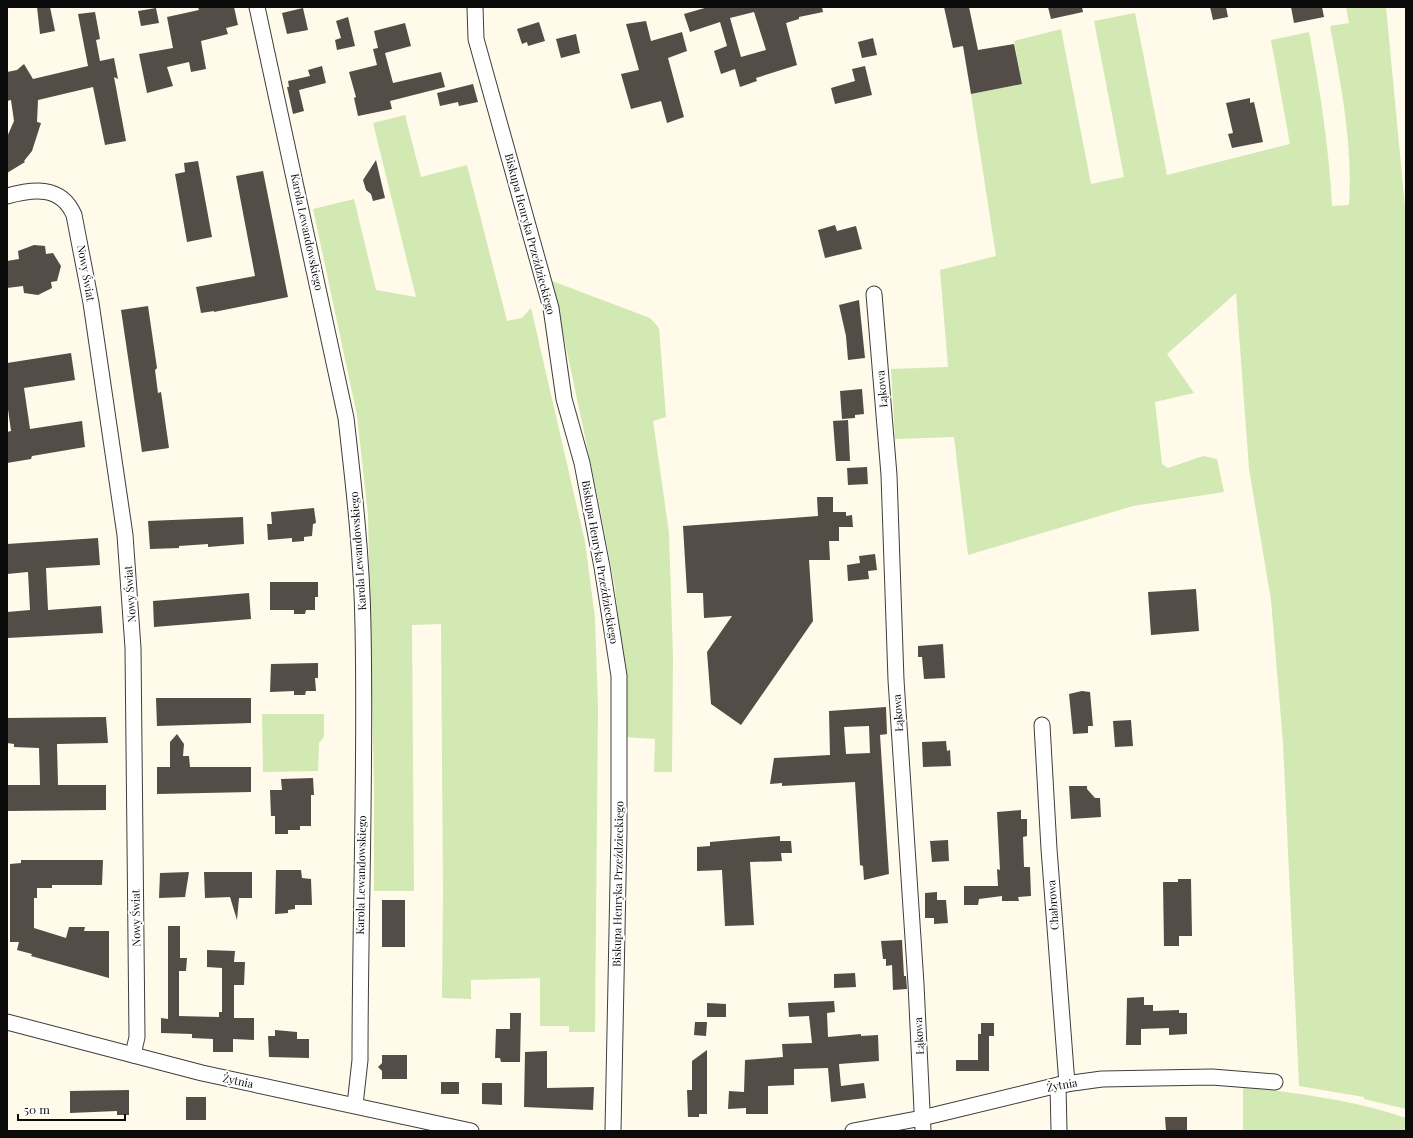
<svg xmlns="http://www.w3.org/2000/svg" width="1413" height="1138" viewBox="0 0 1413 1138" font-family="'Playfair Display',serif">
<rect width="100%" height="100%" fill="#fffae9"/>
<g fill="#d2e9b3">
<path d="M1346,7H1386L1406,218V1109L1364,1099V1097L1299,1086L1283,743L1271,600L1249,469L1236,293L1167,354L1194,393L1155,402L1162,464L1168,468L1203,456L1217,459L1224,492L1133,506L968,555L954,437L895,439L891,369L948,367L940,270L996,256L971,94L1022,84L1014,41L1061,29L1091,184L1124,177L1094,21L1135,13L1167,175L1290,144L1271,40L1309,32C1320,90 1329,147 1332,206L1349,205C1353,146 1341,84 1330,26L1349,23Z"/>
<polygon points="405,115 421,177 467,165 507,321 522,318 531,308 585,542 595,618 598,707 595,1032 569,1032 569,1026 540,1026 540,978 471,980 471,999 442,998 443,892 441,624 412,625 414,891 374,891 374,787 368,515 357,415 313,209 354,199 376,290 416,297 373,123"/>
<polygon points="552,281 650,318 659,328 666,417 653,421 669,533 673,657 672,772 654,772 655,739 624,737 623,661 615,588 598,498"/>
<polygon points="262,714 324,714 324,737 319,743 318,771 263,772"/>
<path d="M1243,1086C1298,1094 1354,1100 1406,1118V1131H1243Z"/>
</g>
<g fill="#544c47" fill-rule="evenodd">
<polygon points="37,7 50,7 55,31 40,34"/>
<polygon points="198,7 234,7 238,25 226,28 228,34 201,41 206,69 191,72 189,62 167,67 173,86 147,93 139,54 173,48 167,17 199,10"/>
<path d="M708,7H822L823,12L799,17V19L786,23L797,65L756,78L757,81L740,87L735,69L721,74L714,51L727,46L720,22L690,32L684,14ZM754,12L766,50L741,57L730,18Z"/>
<polygon points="944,7 969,7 978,50 1014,44 1022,84 971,94 963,46 953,48"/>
<polygon points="1048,7 1082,7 1083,12 1051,19"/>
<polygon points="1210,7 1226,7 1228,17 1213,20"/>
<polygon points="1291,7 1322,7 1324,17 1294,23"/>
<polygon points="156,8 159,23 141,26 138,11"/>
<polygon points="303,8 308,30 287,34 282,13"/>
<polygon points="95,12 100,39 96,40 100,61 114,58 118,79 114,77 126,141 105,145 93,87 38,100 37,122 41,123 32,151 24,161 25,162 7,173 7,137 14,121 11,100 7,101 7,72 17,70 24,64 33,79 88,66 78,14"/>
<polygon points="348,17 355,46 337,50 335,40 341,38 336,21"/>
<polygon points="646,21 651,41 682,32 687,51 668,58 684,117 667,123 661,101 631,109 621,74 639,70 626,24"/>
<polygon points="539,22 545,41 528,46 527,42 522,44 517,29"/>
<polygon points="405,23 411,46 385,53 393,83 441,72 445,87 390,101 392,109 358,116 354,98 356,97 349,72 377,65 373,49 378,48 374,31"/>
<polygon points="576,34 580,53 561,58 556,39"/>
<polygon points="873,38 877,55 862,58 858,42"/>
<polygon points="322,66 326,83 299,90 304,111 293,114 287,87 289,87 288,81 310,76 308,70"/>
<polygon points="865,66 872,95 835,104 831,88 855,81 852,69"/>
<polygon points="473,84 478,102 459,106 458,102 440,106 437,93"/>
<polygon points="1250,98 1250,103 1254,102 1263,142 1232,148 1228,134 1233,133 1226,103"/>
<polygon points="376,160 385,198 373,201 371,194 366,190 363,180"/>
<polygon points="198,161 212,237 187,242 175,174 185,172 184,163"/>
<polygon points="263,171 288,297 214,312 214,311 201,313 196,287 255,276 236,176"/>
<polygon points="835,225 837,231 856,226 862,249 825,258 818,230"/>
<polygon points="34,245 45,246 46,254 53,253 61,266 57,281 51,282 52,288 38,295 24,293 23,286 7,288 7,261 19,259 18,251"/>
<polygon points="859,300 865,358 848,360 846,336 839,305"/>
<polygon points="148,306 157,368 155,370 158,393 161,392 169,448 142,452 121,310"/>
<polygon points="71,353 75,380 24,388 30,429 82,421 85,447 32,456 31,459 7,463 7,432 11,431 7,402 7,363"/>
<polygon points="862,389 864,414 855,415 855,418 842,419 840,391"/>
<polygon points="848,420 850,461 836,461 833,421"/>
<polygon points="867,467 868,484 848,485 847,468"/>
<polygon points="817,497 833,497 833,512 846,512 846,516 852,515 853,527 839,527 839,541 829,541 830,560 809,560 813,621 741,725 711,704 707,652 732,616 704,618 703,593 687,593 683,526 818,516"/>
<polygon points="314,508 316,523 313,524 312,536 304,537 304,541 292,542 292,538 268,540 267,524 272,524 271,512"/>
<polygon points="243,517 244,544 208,547 208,544 179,546 179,548 150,549 148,521"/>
<polygon points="98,538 100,565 46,568 48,610 101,606 103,633 7,638 7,612 30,610 28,572 7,574 7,544"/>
<polygon points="875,554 877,570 868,571 869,579 848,581 847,565 860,563 859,556"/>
<polygon points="270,582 318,582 318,597 315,597 315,610 306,610 305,614 294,614 294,610 270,610"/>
<polygon points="1196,589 1199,631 1151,635 1148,592"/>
<polygon points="249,593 251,619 154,627 153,601"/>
<polygon points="943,644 945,678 924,679 922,657 918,657 918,646"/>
<polygon points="318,663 318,678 315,678 316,691 306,691 305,695 294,695 294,691 270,692 271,664"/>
<polygon points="1082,691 1090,692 1093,726 1088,726 1088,733 1073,734 1069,694"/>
<polygon points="156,698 251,698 251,723 157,726"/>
<path d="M886,707L887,734L880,735L889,874L864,880L863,866L860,865L855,782L782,786V783L770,784L774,758L830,755L829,711ZM869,726L870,753L846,754L844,727Z"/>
<polygon points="106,717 108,743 57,744 58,785 106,785 106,810 7,811 7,785 40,785 39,748 14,747 14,744 7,743 7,718"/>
<polygon points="1131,720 1133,746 1115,747 1113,721"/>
<polygon points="177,734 184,744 183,756 189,756 190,767 251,767 251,792 157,794 157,767 170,767 170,742"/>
<polygon points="946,741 947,751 950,750 951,766 923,767 922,742"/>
<polygon points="313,778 314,795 311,795 311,826 300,826 300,830 288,830 288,834 275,834 275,816 271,816 270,790 282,790 281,779"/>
<polygon points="1069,786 1087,786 1087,789 1095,798 1100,798 1101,817 1071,819"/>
<polygon points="1021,810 1021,819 1027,819 1027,836 1023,837 1024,867 1030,867 1031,896 1018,897 1019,901 1002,901 1002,896 979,899 978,905 964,905 964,886 998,886 997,869 1000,870 997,812"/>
<polygon points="780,836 780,841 791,841 792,853 781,853 782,861 750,862 754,925 725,926 722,870 697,871 697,847 710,846 710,842"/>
<polygon points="948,840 949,861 932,862 930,841"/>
<polygon points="21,860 103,860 102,885 52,885 52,888 37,888 37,898 34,898 34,928 66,938 69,927 85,927 84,931 109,931 109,978 31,956 32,954 17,950 19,942 10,942 10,864 21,863"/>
<polygon points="276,870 301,870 302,878 311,879 312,905 295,905 295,909 288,910 288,913 275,914"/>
<polygon points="189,872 185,897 159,898 160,873"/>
<polygon points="204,872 252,872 252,898 239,898 237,920 230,897 205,898"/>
<polygon points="1178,879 1191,879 1192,936 1179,936 1179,946 1164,946 1163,882 1178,882"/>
<polygon points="937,892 937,900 946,900 948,923 934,924 934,918 925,918 925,893"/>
<rect x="382" y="900" width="23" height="47"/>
<polygon points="168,926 180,926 180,958 187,958 186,971 179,971 179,1016 219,1017 219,1012 222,1012 222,968 207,967 207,950 235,951 234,962 245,962 244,985 234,985 234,1018 254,1018 254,1040 233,1039 233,1052 213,1052 213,1039 192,1038 192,1034 161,1033 161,1018 168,1019"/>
<polygon points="902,940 904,976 906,976 907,989 893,990 892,965 886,966 886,959 883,959 881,941"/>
<polygon points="855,973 856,987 834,988 834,974"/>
<polygon points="1144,997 1144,1005 1153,1005 1153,1011 1179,1010 1179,1013 1187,1013 1187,1034 1169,1035 1169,1028 1141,1029 1141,1045 1126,1045 1127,998"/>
<polygon points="834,1001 835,1012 827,1013 828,1037 861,1034 861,1036 878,1035 879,1061 839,1064 841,1086 864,1083 866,1098 831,1102 828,1068 794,1069 794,1085 768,1086 768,1114 746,1114 746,1108 728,1109 729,1091 744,1092 745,1060 783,1057 782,1044 812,1043 809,1016 789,1017 788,1003"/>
<polygon points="707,1003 726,1004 726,1017 707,1017"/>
<polygon points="510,1013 521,1013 520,1062 501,1062 500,1058 495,1058 496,1029 510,1029"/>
<polygon points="695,1022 707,1022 706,1036 694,1035"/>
<polygon points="981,1023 994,1023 994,1036 989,1036 989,1071 956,1071 956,1060 978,1060 978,1034 981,1034"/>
<polygon points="275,1030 297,1032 297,1039 309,1039 309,1058 269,1057 268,1036 275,1036"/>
<polygon points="707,1050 707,1114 699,1114 699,1117 688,1117 687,1090 692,1090 692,1061"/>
<polygon points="547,1051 547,1088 594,1087 593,1110 524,1107 525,1052"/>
<polygon points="382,1055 407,1055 407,1079 382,1079 382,1071 378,1067 382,1063"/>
<rect x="441" y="1082" width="18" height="12"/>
<polygon points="482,1083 502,1083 502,1105 482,1104"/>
<polygon points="129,1090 129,1115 117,1115 117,1111 70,1113 70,1091"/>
<rect x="186" y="1097" width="20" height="23"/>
<polygon points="1165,1117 1187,1117 1187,1131 1166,1131"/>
</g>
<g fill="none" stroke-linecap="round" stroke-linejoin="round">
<defs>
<g id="minor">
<path d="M257,7L346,418C354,488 362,558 363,627C366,772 360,916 360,1060L355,1105"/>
<polyline points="475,7 476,39 551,308 564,399 582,463 602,567 619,676 619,830 613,1131"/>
<path d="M7,196C33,189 61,185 74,215L91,303L125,535L133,648L137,1037L133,1055"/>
<polyline points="874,294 889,475 896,680 916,984 923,1131"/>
<polyline points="1042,725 1049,849 1067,1084"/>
<polyline points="7,1022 202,1073 471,1131"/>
<polyline points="1058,1085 1059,1131"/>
<polyline points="853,1131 922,1118 1058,1085 1102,1079 1212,1077 1275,1082"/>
</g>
</defs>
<use href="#minor" stroke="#3e3e3e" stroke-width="17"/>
<use href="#minor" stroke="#fff" stroke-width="15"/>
</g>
<g text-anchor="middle" stroke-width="4" stroke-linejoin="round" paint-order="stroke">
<g font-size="11" fill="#0b0b0b" stroke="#fff">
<text transform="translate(307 232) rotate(78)" y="4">Karola Lewandowskiego</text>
<text transform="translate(530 234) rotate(75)" y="4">Biskupa Henryka Przeździeckiego</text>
<text transform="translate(86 273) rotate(80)" y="4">Nowy Świat</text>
<text transform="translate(882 389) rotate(-95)" y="4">Łąkowa</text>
<text transform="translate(358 551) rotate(-94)" y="4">Karola Lewandowskiego</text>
<text transform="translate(600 562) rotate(80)" y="4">Biskupa Henryka Przeździeckiego</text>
<text transform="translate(130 594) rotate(-94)" y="4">Nowy Świat</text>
<text transform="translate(898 713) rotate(-94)" y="4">Łąkowa</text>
<text transform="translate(361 875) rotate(-89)" y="4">Karola Lewandowskiego</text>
<text transform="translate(618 884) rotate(-89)" y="4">Biskupa Henryka Przeździeckiego</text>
<text transform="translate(1053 905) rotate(-94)" y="4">Chabrowa</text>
<text transform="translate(136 918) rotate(-91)" y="4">Nowy Świat</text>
<text transform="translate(919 1036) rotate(-93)" y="4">Łąkowa</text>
<text transform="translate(238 1081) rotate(12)" y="4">Żytnia</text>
<text transform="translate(1062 1085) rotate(-10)" y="4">Żytnia</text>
</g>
</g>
<rect width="1413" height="1138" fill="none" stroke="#0b0b0b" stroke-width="16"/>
<path d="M18 1114v6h107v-6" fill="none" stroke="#0b0b0b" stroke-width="2"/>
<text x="24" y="1114" font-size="12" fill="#0b0b0b" stroke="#ffffff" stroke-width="3" paint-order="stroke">50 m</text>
</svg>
